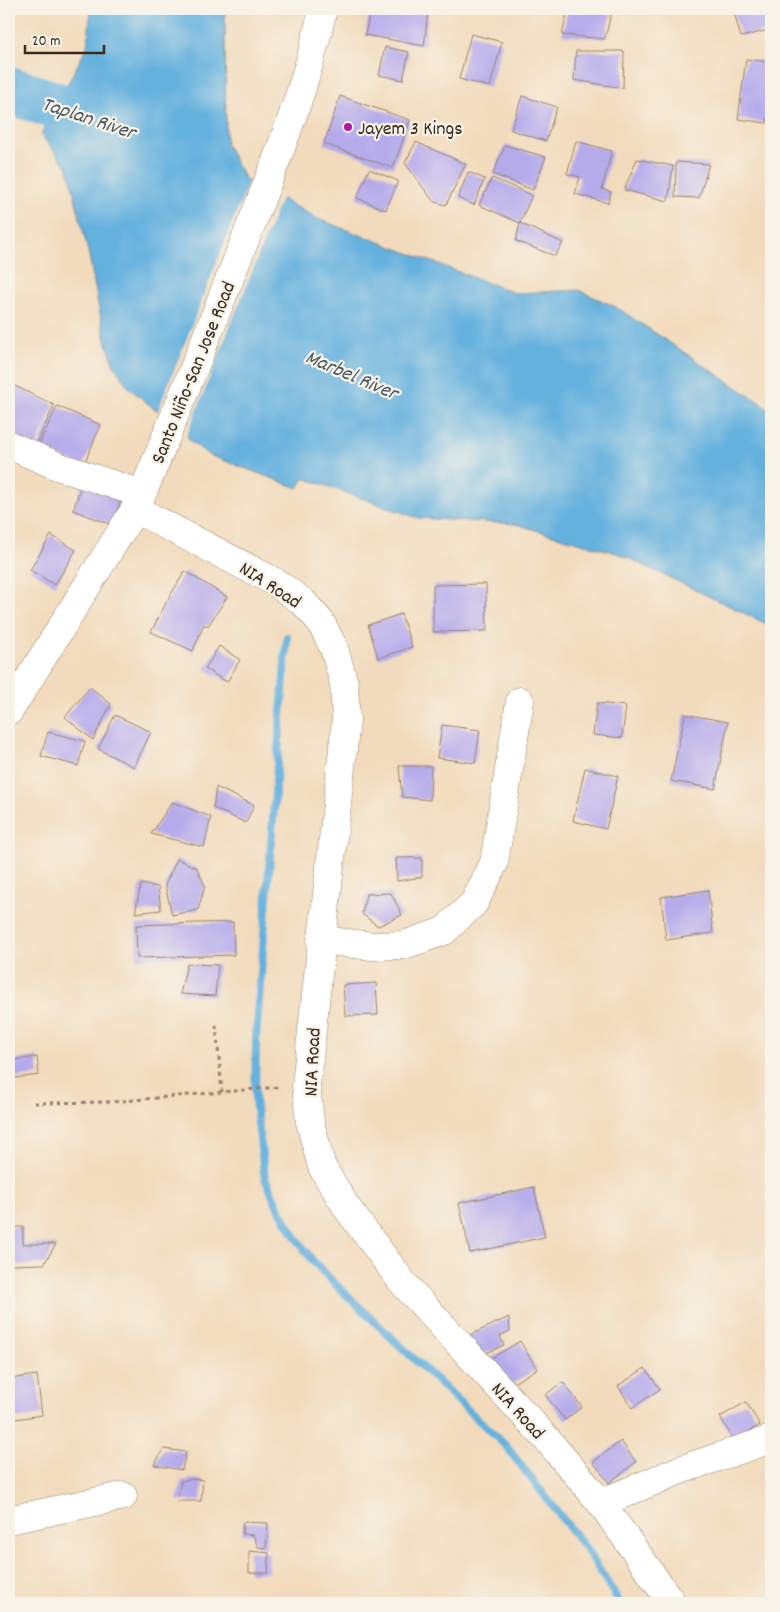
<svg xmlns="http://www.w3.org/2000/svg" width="780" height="1612" viewBox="0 0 780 1612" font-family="Dekko,sans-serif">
<rect width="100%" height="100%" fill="#f7f3e8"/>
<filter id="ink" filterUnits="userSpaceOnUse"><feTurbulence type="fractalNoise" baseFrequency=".02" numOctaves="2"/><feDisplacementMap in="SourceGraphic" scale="10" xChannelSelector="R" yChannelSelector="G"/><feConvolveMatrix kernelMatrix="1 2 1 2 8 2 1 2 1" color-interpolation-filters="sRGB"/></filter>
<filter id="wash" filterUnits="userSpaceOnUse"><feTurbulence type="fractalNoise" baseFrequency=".0096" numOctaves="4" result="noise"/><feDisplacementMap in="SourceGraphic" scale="20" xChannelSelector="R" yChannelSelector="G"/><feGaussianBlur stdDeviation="1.12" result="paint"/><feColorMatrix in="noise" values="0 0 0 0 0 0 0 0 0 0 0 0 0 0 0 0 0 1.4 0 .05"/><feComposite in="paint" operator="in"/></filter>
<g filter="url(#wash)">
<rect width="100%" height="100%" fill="#f2dbbc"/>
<polygon fill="#65b1de" stroke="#506e7e" points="91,9 225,9 226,144 244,178 318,219 515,293 578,290 616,307 771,410 771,626 620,554 515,524 418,518 304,478 298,488 209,455 190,441 184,429 151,406 129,388 114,365 104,334 88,251 68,168 41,135 87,47"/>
<polygon fill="#f2dbbc" points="250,179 282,196 186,437 182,431 157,413"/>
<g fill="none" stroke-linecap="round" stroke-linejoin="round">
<polyline stroke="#65b1de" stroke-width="8" points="287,637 256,1039 255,1100 265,1178 279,1209 295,1236 313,1261 334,1283 506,1446 587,1550 620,1603"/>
<polyline stroke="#65b1de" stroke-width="48" points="9,90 117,126"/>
</g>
<g id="blocks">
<g fill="#b5abeb">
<polygon points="370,9 391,9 428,13 424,46 365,35"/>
<polygon points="568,9 612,9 605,39 562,35"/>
<polygon points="733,9 763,9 769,30 741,37"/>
<polygon points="471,34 502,42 490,87 459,79"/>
<polygon points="385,47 409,52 403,80 379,75"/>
<polygon points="576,51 624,51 623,88 574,80"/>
<polygon points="746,59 771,62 771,96 767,123 738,119"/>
<polygon points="340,96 410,120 393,168 324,144"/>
<polygon points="522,96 557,107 546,141 511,130"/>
<polygon points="576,141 612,151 602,189 611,192 608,203 575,194 580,177 567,174"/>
<polygon points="416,142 466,164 446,205 434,202 405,163"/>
<polygon points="505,145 546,157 533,190 493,174"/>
<polygon points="637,159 673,166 668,201 624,190"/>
<polygon points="676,162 709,164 699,198 675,197"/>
<polygon points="369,169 398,181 386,210 357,198"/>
<polygon points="468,172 485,179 474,205 458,198"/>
<polygon points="492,178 532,195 520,223 479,205"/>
<polygon points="520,223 563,243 555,256 516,241"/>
<polygon points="9,383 54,405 36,446 9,433"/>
<polygon points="57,406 101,425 83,466 38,447"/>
<polygon points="84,478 124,492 112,525 73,510"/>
<polygon points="51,535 76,550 55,585 30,570"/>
<polygon points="185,571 227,597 208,626 204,624 193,651 151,632 167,601"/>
<polygon points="486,584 487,631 433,632 433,585"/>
<polygon points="401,614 412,647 378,658 368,625"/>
<polygon points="219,646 240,660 227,682 205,669"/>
<polygon points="90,687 111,704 93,740 65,717"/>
<polygon points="597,703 626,706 622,738 593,735"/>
<polygon points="685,714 728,722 715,789 671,781"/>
<polygon points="115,715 151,732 134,767 98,749"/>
<polygon points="442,725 480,730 475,763 437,758"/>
<polygon points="48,732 85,741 78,766 41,756"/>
<polygon points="399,766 431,766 430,800 402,797"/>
<polygon points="585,768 618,776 606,829 573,821"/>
<polygon points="216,787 254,805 246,823 213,808"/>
<polygon points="172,802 211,817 204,847 151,834"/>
<polygon points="396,858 422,858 422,877 397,881"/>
<polygon points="177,859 197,868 205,886 198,910 172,915 165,885"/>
<polygon points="141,884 158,887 161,910 135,913"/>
<polygon points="708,890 713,933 666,940 661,897"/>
<polygon points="391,893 402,915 378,926 362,914 366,894"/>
<polygon points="233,922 234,955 137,958 136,925"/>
<polygon points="187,964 218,965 215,996 180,994"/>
<polygon points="376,983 378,1015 345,1016 343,985"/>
<polygon points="37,1057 39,1075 15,1078 14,1060"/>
<polygon points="534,1187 545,1237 470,1253 459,1203"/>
<polygon points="9,1227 23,1227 23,1244 56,1244 44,1264 9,1265"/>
<polygon points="509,1317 510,1331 500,1336 504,1345 478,1357 468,1336"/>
<polygon points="520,1341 537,1369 505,1388 488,1360"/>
<polygon points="645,1368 660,1389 632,1408 618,1386"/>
<polygon points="37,1375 42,1415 9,1420 9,1379"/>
<polygon points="563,1382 582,1407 565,1420 545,1395"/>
<polygon points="746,1402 760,1425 734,1440 720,1417"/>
<polygon points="621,1441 636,1462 609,1483 593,1462"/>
<polygon points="164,1449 186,1452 182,1470 154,1465"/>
<polygon points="192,1479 203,1480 201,1501 177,1501 181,1481"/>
<polygon points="243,1522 268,1523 266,1548 258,1547 253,1535 242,1534"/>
<polygon points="249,1551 269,1553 268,1573 249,1573"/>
</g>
</g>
</g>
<g filter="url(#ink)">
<use href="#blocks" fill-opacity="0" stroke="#96826d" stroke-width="1"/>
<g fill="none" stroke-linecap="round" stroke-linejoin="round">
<defs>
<g id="street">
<polyline points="9,445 57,466 142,494"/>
<polyline points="135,509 275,582 303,602 320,621 334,648 344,683 346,721 342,758 306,1085 310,1122 322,1167 347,1208 403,1283 544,1436 601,1503 672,1603"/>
<polyline points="321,940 372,946 404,945 444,931 474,903 494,863 520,701"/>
<polyline points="601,1503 680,1470 771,1439"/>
<polyline points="9,1520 123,1496"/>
</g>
<path id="secondary" d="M9,711L135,509L142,494C176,415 207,335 239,255C271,174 305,94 323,9"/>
</defs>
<use href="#street" stroke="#96826d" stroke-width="29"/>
<use href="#secondary" stroke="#96826d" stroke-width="29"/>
<g stroke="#96826d" stroke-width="3" stroke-dasharray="4 4" stroke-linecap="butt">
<polyline points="216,1025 222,1092"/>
<polyline points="34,1103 111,1102 278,1087"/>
</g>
<use href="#street" stroke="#fff" stroke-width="28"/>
<use href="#secondary" stroke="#fff" stroke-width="28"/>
</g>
</g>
<circle fill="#b5179e" stroke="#f7f3e8" stroke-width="2" cx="348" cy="127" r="5"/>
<g text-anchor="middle" stroke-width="4.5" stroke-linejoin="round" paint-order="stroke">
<g font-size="20" fill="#3b2a1e" stroke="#f7f3e8" text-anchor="start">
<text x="358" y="134">Jayem 3 Kings</text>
</g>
<g font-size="20" fill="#3b2a1e" stroke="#f7f3e8">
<text transform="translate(192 372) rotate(-68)" y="7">Santo Niño-San Jose Road</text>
<text transform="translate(271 584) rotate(33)" y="7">NIA Road</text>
<text transform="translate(311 1062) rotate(-87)" y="7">NIA Road</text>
<text transform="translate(519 1410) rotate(48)" y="7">NIA Road</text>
</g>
<g font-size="21" font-style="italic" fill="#4a5961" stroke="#f7f3e8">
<text transform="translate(89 117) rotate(18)" y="7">Taplan River</text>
<text transform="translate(352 374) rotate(23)" y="7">Marbel River</text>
</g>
</g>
<rect width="780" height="1612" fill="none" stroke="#f7f3e8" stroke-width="30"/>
<path d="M25 45v8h79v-8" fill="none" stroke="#3b2a1e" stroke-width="2.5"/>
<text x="32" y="45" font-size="15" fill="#3b2a1e" stroke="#f7f3e8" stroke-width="4" paint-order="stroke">20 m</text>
</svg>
